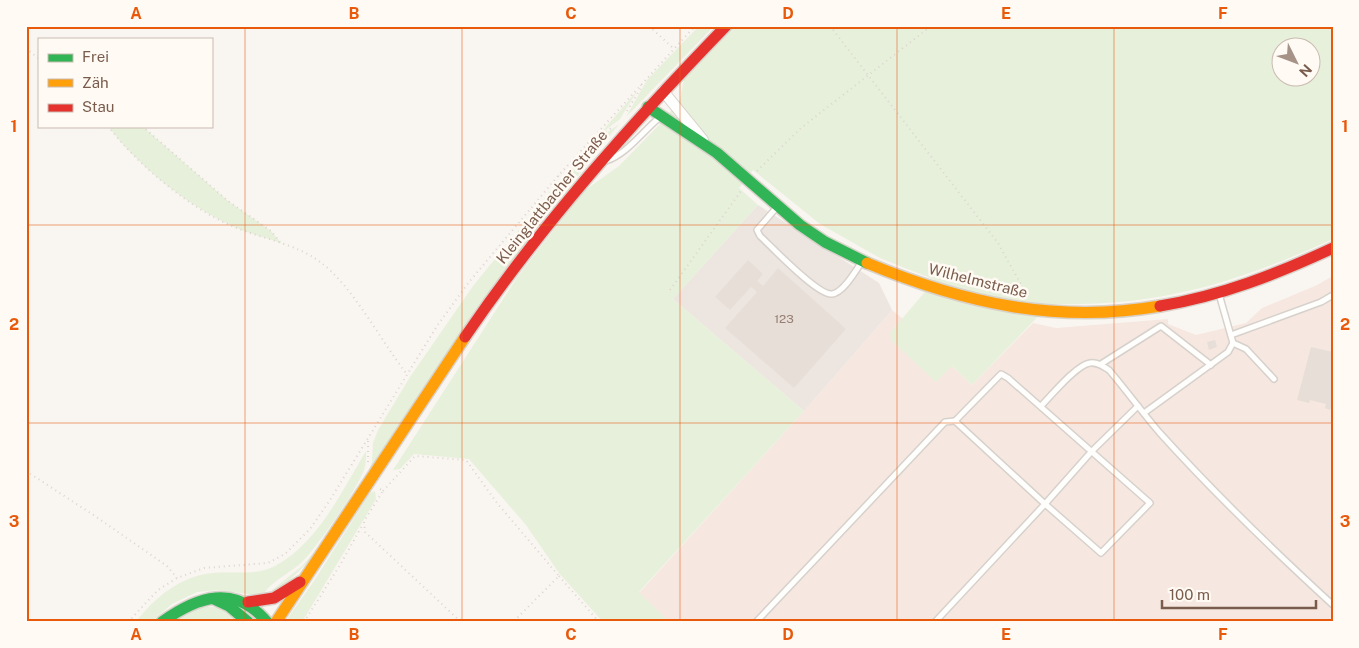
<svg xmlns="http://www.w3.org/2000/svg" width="1359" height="648" viewBox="0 0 1359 648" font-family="'Public Sans',sans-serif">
<rect width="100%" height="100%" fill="#f9f5f0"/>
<polygon fill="#f6e8e1" points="1333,276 1333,622 669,622 639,593 804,411 892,310 903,319 893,329 936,381 952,366 972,385 1033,323 1056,328 1168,319 1168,324 1196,335 1246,323 1262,308 1315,286"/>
<polygon fill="#ede5e0" points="758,205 879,283 892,310 804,411 673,299"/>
<g fill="#e7f0db" fill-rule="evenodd">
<polygon points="699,26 714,26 626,117 647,80"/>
<path d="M735,26H1333V239C1236,283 1158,307 1050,304L972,385L952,366L936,382L892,341L890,333L935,280L880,258L820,224L753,170L739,188L758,205L673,299L804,411L639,592L669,622H603L559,573L526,525L469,459L414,454L400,469L393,470L518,276L584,191L619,166L659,125L680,100L684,79ZM1282,48H1312V78H1282Z"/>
<polygon points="637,91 620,119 600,134"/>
<polygon points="619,124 576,178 567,178 566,174 591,144"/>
<path d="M108,126H142L228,201L271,231L281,243C265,237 246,233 230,225C187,205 137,165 108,126Z"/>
<polygon points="553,188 562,188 563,193 513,260 319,551 285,585 271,593 272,590 302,566 324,541 367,476 372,462 373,443 378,430 410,377 473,286"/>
<path d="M366,451C366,457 366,464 364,470C358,488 317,547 303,561C291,573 269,582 263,596L217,590L197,592L172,604L151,622H136C155,597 182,575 214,573C234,571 257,576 275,566C318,543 342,491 366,451Z"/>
<polygon points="375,491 376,499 370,509 302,622 285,622 314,581 370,493"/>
<polygon points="198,606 224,608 243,622 168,622"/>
</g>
<g fill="#e6ded7">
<polygon points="748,260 763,274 757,281 763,286 778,268 846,329 794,388 725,328 757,292 751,287 730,310 715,297"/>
<polygon points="1215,340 1217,347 1209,350 1207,342"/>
<polygon points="1311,347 1333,352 1333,405 1330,410 1325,408 1326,404 1310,400 1309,403 1297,400"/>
</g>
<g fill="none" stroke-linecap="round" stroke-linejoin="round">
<defs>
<g id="lane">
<path d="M606,161C627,154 642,132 659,118"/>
<path d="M777,207L757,230L760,236C772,247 818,296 832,294C843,293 855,272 861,263"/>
<polyline points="1231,335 1321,302 1333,295"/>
<polyline points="1233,343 1246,349 1274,379"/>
<polyline points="1101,364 1161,326 1211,365"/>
<path d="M1041,406C1051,396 1076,365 1090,363C1097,362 1103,366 1109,370C1126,390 1142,412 1159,432C1214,493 1273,550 1333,605"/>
<polyline points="1144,413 1228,352 1233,343 1219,294"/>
<polyline points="756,622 945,422 955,421 1045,504 1092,451 1138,406"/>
<polyline points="935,622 1045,504 1101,553 1150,503 1008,378 1001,374 955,421"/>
</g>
<polyline id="street" points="663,91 703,140"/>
<g id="fast">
<polyline points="648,107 717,153 800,225 825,242 867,263"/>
<polyline points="214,599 229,606 248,622"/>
<path d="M162,622C198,596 235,584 267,622"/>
</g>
<g id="slow">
<path d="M867,263C963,303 1057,324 1160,306"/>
<polyline points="276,622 465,337"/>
</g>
<g id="jam">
<path d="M1160,306C1221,296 1277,274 1333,248"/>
<path d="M465,337C542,224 631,124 726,26"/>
<polyline points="248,602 274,598 300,582"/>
</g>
</defs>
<use href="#lane" stroke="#d7d1cb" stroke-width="8"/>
<use href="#street" stroke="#d7d1cb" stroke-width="12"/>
<use href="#fast" stroke="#d9d2cb" stroke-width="14"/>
<use href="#slow" stroke="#d9d2cb" stroke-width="14"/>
<use href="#jam" stroke="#d9d2cb" stroke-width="14"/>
<g stroke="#dcd5d0" stroke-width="2" stroke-dasharray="1 4" stroke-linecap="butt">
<polyline points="649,26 673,48"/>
<polyline points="830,26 998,243 1028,297"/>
<polyline points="26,48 39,59"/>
<polyline points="627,111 642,86 640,84"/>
<path d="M108,126C137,164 189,208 232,226C261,239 295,243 320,262C352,285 381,341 406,373"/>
<polyline points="142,126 228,201 271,231 280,242"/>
<polyline points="594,137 596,139 614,126"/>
<polyline points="757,171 801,128 931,26"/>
<polyline points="558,176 565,181"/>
<polyline points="670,290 741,191"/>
<polyline points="368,462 368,439"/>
<polyline points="26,471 95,516 167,566 177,578"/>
<polyline points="380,489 383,491 364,521 365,532 461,622"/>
<polyline points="383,491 415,456 466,460 497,503 559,576 513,622"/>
<polyline points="559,576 599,622"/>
<polyline points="128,622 158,590 177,578 204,568 268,563 285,554 310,529 330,500 437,326 469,282 558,176 695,26"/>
<polyline points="304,622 340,565 363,524"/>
</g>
<use href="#lane" stroke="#fefefd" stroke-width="5"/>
<use href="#street" stroke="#fefefd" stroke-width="10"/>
<use href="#fast" stroke="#30b455" stroke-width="11"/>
<use href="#slow" stroke="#ff9f0a" stroke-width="11"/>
<use href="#jam" stroke="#e5322d" stroke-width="11"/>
</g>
<path fill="none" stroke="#e8590c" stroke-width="1" stroke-opacity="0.55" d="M245,26V622M462,26V622M680,26V622M897,26V622M1114,26V622M26,225H1333M26,423H1333"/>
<g text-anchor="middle" stroke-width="5" stroke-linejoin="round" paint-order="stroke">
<g font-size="12" fill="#977e72">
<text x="784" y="323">123</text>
</g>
<g font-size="15" fill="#7a5c4d" stroke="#fffaf3">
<text transform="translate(552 197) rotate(-51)" y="5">Kleinglattbacher Straße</text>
<text transform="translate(978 281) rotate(14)" y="5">Wilhelmstraße</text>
</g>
</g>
<rect width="1359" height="648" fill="none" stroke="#fffaf3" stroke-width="55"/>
<rect x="38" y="38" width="175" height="90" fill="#fffaf3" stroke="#cabbb1"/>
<rect x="48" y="54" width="25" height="8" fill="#30b455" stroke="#cabbb1"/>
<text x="82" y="62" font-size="15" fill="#7a5c4d">Frei</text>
<rect x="48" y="79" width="25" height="8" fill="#ff9f0a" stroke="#cabbb1"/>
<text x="82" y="88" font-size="15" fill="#7a5c4d">Zäh</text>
<rect x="48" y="104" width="25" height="8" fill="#e5322d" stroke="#cabbb1"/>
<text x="82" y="112" font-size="15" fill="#7a5c4d">Stau</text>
<g transform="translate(1296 62) rotate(132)"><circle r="24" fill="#fffaf3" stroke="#cabbb1"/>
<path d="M0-4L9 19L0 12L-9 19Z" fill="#a69286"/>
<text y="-8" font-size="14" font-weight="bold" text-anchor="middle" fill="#7a5c4d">N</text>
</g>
<path d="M1162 600v8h154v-8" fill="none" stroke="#7a5c4d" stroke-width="2.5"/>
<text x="1169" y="600" font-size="15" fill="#7a5c4d" stroke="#fffaf3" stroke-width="4" paint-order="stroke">100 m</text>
<rect x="28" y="28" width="1304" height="592" fill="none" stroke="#e8590c" stroke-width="2"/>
<g font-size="16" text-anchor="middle" font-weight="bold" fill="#e8590c">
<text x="136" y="19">A</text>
<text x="354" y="19">B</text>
<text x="571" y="19">C</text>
<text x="788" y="19">D</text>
<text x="1006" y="19">E</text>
<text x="1223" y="19">F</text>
<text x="14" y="132">1</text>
<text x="1345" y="132">1</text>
<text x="14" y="330">2</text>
<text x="1345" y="330">2</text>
<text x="14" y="527">3</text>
<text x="1345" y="527">3</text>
<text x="136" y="640">A</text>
<text x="354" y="640">B</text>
<text x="571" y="640">C</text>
<text x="788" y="640">D</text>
<text x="1006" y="640">E</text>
<text x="1223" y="640">F</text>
</g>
</svg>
